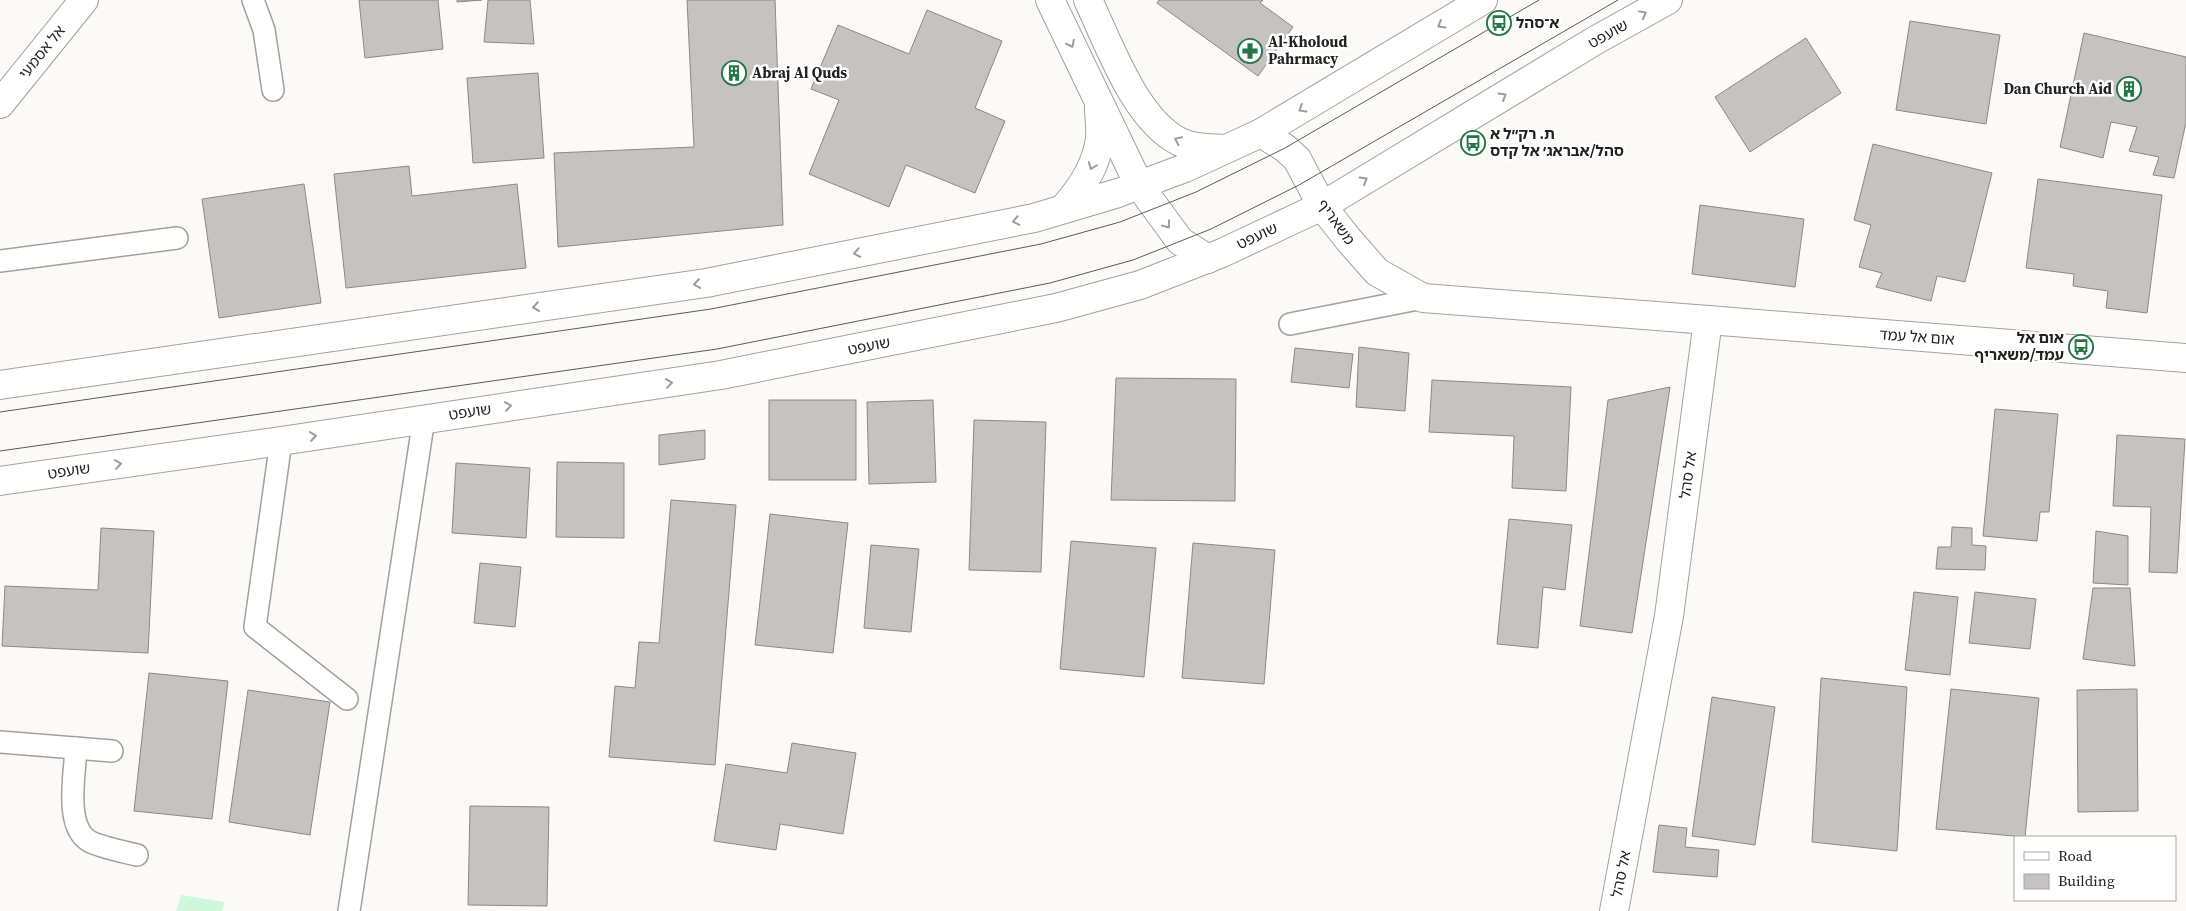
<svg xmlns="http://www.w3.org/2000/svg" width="2186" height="911" viewBox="0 0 2186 911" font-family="'Source Serif 4','Noto Sans Hebrew',serif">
<rect width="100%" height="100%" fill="#fcfaf6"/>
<polygon fill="#cff8da" points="181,895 225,902 222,911 176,911"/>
<g fill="#c6c2c0" stroke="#8c8886">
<polygon points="359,0 438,0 443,49 365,58"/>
<polygon points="457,0 482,0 457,2"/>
<polygon points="488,0 530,0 534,44 484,42"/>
<polygon points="687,0 775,0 783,225 558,247 554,153 694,147"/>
<polygon points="1159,0 1263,0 1260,3 1293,27 1258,76 1157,3"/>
<polygon points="927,10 1002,41 975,108 1005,121 975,193 906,165 889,207 809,174 839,100 811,89 838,25 909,54"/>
<polygon points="1910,21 2000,35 1986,124 1896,110"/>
<polygon points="2084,33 2186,57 2186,122 2174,178 2153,175 2159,157 2129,151 2137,127 2111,122 2103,158 2060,147"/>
<polygon points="1806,38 1841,93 1750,152 1715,97"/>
<polygon points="538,73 544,158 473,163 467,78"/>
<polygon points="1873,144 1992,173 1965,282 1937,276 1931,301 1876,287 1882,273 1859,267 1871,225 1854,220"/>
<polygon points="409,166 412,196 517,184 526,268 346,288 334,174"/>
<polygon points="2038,179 2162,195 2147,313 2106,308 2108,291 2073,286 2074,274 2026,268"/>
<polygon points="304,184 321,303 219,318 202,199"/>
<polygon points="1700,205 1804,219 1795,287 1692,274"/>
<polygon points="1359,347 1409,353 1405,411 1356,407"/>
<polygon points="1295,348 1353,354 1349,388 1291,382"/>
<polygon points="1116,378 1236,379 1235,501 1111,500"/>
<polygon points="1432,380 1571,387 1566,491 1512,488 1514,436 1429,432"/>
<polygon points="1670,387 1632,633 1580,626 1608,400"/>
<rect x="769" y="400" width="87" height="80"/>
<polygon points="933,400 936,482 869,484 867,402"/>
<polygon points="1995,409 2058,414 2049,512 2040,512 2037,541 1983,536"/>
<polygon points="974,420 1046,422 1041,572 969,570"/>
<polygon points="705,430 705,459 659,465 659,435"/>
<polygon points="2117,435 2185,439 2177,573 2149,572 2151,507 2113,506"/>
<polygon points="557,462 624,463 624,538 556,537"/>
<polygon points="456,463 530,468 526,538 452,533"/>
<polygon points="671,500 736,505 715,765 609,757 615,686 635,688 639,642 659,643"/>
<polygon points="770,514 848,523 833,653 755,645"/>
<polygon points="1509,519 1572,525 1565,590 1543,587 1538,648 1497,644"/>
<polygon points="1952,527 1972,528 1972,545 1986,546 1985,570 1936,569 1938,547 1951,547"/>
<polygon points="101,528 154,531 148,653 2,646 5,586 98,590"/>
<polygon points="2096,531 2128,536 2128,585 2093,583"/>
<polygon points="1071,541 1156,548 1144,677 1060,669"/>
<polygon points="1193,543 1275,550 1264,684 1182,678"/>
<polygon points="871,545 919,549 911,632 864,628"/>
<polygon points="480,563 521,567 515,627 474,623"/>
<polygon points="2093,588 2130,588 2135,666 2083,659"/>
<polygon points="1914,592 1958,597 1950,675 1905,670"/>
<polygon points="1975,592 2036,599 2030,649 1969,643"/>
<polygon points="149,673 228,681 212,819 134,811"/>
<polygon points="1821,678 1907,687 1897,851 1812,842"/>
<polygon points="1951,689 2039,698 2025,837 1936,829"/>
<polygon points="2137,689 2138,811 2078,812 2077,690"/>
<polygon points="248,690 330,702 310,835 229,822"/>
<polygon points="1712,697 1775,707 1755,845 1692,836"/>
<polygon points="792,743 856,753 843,834 780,824 776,850 714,841 726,764 787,773"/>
<polygon points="470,806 549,807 547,906 468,905"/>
<polygon points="1659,825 1687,828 1685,847 1719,850 1717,877 1653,872"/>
</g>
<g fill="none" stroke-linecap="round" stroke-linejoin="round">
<defs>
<g id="lane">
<polyline points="253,0 264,30 273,90"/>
<polyline points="0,261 177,238"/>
<polyline points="1290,324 1423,298"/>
<polyline points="281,441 255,627 347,699"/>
<polyline points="0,742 112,751"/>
<path d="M76,748C75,773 64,826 89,841C99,847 125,852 137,855"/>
<polyline points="349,911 424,418"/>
</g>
<g id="street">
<polyline points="0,104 84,0"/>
<polyline points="1708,320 2186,358"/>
</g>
<g id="secondary">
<polyline points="1050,0 1139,185 1180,241 1208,259"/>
<path d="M1088,0C1109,44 1135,120 1180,142C1195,149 1210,148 1225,149"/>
<polyline points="1261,133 1285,148 1297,159 1322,206 1348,239 1377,272 1423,298 1708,320 1669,616 1614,911"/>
<path d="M1063,209C1081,189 1097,166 1100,138C1101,128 1099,117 1099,107"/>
<polyline points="0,385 706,283 1034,218 1118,193 1185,168 1261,133 1483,0"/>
<polyline points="0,481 281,441 721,375 1056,308 1140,285 1222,253 1322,206 1596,40 1668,0"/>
</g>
</defs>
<use href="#lane" stroke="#a3a19e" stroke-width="24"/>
<use href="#street" stroke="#a3a19e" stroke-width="30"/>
<use href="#secondary" stroke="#a3a19e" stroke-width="30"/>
<use href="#lane" stroke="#fff" stroke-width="21"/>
<use href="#street" stroke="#fff" stroke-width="28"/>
<use href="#secondary" stroke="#fff" stroke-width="28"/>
<g stroke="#5c5b59" stroke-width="1">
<polyline points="0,412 711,309 1041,244 1120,222 1196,192 1285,148 1539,0"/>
<polyline points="0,451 717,349 1050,283 1133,260 1211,229 1299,185 1618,0"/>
</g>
</g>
<defs><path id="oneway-chevron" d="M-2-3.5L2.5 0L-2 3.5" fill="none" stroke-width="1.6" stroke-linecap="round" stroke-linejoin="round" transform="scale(1.25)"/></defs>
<g stroke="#9c9c9b">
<use href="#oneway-chevron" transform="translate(1643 14) rotate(-29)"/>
<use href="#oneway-chevron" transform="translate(1441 25) rotate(149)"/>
<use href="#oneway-chevron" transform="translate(1071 44) rotate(64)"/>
<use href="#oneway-chevron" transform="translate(1503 96) rotate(-31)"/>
<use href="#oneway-chevron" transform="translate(1302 109) rotate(149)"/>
<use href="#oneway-chevron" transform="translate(1178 140) rotate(-154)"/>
<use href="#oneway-chevron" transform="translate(1092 166) rotate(111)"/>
<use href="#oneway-chevron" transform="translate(1364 180) rotate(-31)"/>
<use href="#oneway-chevron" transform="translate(1016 221) rotate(169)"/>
<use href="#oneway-chevron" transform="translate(1167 225) rotate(53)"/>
<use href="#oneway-chevron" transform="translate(857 253) rotate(169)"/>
<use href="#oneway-chevron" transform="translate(697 284) rotate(172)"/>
<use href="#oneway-chevron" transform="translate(536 307) rotate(172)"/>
<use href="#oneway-chevron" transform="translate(669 383) rotate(-8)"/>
<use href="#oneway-chevron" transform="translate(508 406) rotate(-8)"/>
<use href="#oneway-chevron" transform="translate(313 436) rotate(-9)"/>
<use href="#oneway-chevron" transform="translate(118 464) rotate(-8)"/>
</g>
<defs>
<symbol id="bus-ring" viewBox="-11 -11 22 22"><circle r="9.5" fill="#fff" stroke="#247647" stroke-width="1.5"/><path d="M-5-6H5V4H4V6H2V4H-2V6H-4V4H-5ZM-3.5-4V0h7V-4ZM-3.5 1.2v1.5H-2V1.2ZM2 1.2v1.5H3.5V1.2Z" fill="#247647"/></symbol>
<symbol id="pharmacy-ring" viewBox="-11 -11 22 22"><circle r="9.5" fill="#fff" stroke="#247647" stroke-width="1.5"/><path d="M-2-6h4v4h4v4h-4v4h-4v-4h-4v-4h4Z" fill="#247647"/></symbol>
<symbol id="building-ring" viewBox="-11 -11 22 22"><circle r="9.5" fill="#fff" stroke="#247647" stroke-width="1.5"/><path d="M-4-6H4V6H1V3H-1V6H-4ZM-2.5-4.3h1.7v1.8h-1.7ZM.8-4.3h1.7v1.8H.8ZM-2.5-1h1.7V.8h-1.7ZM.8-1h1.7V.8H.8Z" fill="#247647"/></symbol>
</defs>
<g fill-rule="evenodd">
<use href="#bus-ring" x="1485" y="9" width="28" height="28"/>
<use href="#pharmacy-ring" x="1236" y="37" width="28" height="28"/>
<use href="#building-ring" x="720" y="59" width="28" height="28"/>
<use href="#building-ring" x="2115" y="75" width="28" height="28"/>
<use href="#bus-ring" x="1459" y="129" width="28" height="28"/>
<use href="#bus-ring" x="2067" y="333" width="28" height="28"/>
</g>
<g text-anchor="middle" stroke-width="5" stroke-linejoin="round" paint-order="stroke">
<g font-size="15" font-weight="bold" fill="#222220" stroke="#fff" text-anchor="start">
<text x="1516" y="28">א־סהל</text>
<text x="1268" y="47">Al-Kholoud<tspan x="1268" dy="17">Pahrmacy</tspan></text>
<text x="752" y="78">Abraj Al Quds</text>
<text x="2112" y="94" text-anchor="end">Dan Church Aid</text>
<text x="1490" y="139">ת. רק״ל א<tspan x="1490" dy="17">סהל/אבראג׳ אל קדס</tspan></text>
<text x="2064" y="343" text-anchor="end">אום אל<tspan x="2064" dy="17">עמד/משאריף</tspan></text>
</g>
<g font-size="15" fill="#222220" stroke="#fff">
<text transform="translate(1608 34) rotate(-29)" y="5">שועפט</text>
<text transform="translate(42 52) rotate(-51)" y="5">אל אסמעי</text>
<text transform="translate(1336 222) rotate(54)" y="5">משאריף</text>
<text transform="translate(1257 236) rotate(-25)" y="5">שועפט</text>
<text transform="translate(1917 337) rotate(4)" y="5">אום אל עמד</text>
<text transform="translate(869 346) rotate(-11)" y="5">שועפט</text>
<text transform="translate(470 412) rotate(-8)" y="5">שועפט</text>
<text transform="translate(69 471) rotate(-8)" y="5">שועפט</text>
<text transform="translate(1688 475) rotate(-82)" y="5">אל סהל</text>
<text transform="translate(1621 874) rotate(-79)" y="5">אל סהל</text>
</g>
</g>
<rect x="2014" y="836" width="162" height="65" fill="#ffffff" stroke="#a7a7a6"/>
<rect x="2024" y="852" width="25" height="8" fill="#ffffff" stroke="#a7a7a6"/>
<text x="2058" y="861" font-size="15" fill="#222220">Road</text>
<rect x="2024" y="874" width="25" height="15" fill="#c6c2c0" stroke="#a7a7a6"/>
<text x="2058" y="886" font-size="15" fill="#222220">Building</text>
</svg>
